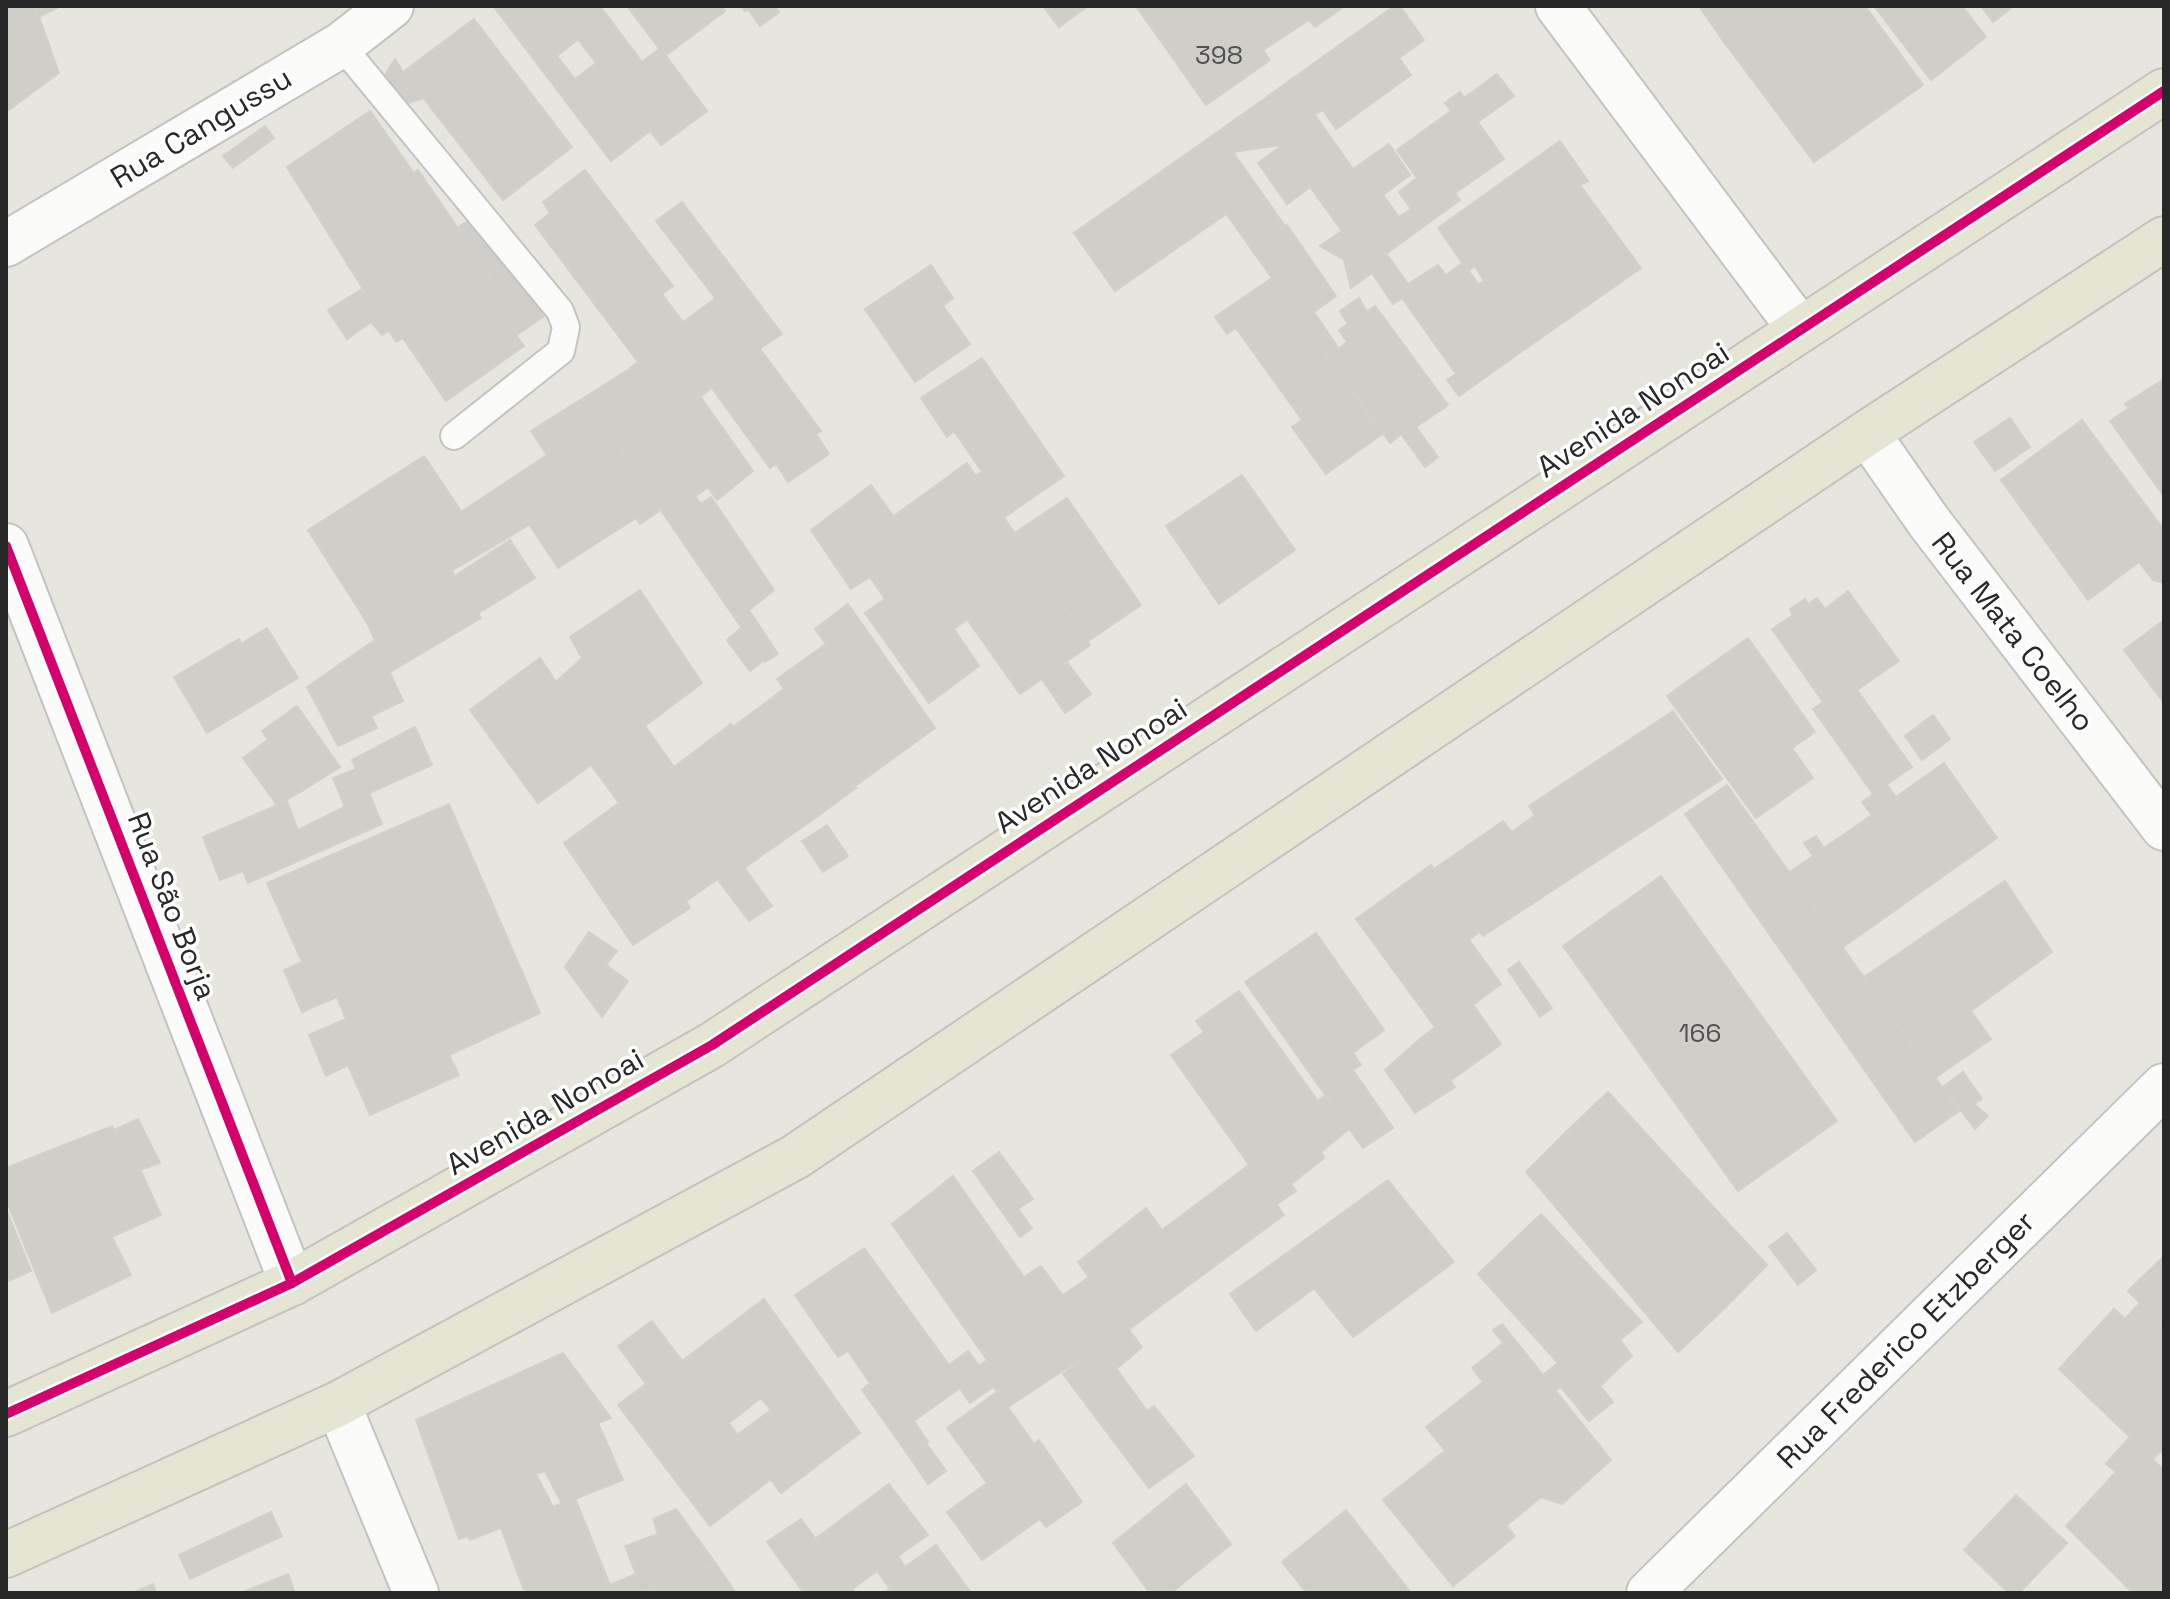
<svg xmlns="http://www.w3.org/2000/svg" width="2170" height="1599" viewBox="0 0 2170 1599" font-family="'Space Grotesk',sans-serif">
<rect width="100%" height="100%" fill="#e6e5de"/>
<g fill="#cfcec9" stroke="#d1d0ca" stroke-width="2" fill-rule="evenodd">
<polygon points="6,6 35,6 59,73 6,112"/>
<polygon points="35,6 61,6 38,17"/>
<path d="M600,6L642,62L660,48L707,111L661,145L650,131L611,161L494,7ZM578,39L596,63L575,79L557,56Z"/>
<polygon points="627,6 721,6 725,11 665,56"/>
<polygon points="741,6 774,6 779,12 760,26 748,9 745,11"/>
<polygon points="1043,6 1088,6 1059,27"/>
<polygon points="1136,6 1345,6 1315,27 1309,20 1263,50 1270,60 1206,105"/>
<polygon points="1394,6 1400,6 1424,40 1399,58 1411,75 1336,129 1323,110 1315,115 1353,169 1316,195 1253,107"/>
<polygon points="1699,6 1772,6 1724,42"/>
<polygon points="1772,6 1865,6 1923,85 1814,162 1724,42"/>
<polygon points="1874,6 1962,6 1986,37 1931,80"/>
<polygon points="1981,6 2014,6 1993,22"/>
<polygon points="474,19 572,147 503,200 403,72"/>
<polygon points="395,59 403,72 424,98 405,104 384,77"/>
<polygon points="1497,74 1514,96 1478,122 1504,159 1455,193 1460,200 1368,267 1316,195 1389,144 1410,175 1383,195 1399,217 1411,209 1399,192 1417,178 1397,150 1451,111 1445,103 1460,92 1464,98"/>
<polygon points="1253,107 1281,145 1233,152 1285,226 1252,250 1185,155"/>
<polygon points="370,111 414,173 418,170 492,278 480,286 524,346 446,401 403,338 396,342 287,167"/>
<polygon points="265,126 274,138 233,168 223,156"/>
<polygon points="1560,141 1588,181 1580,185 1641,268 1525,349 1479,284 1484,281 1475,266 1468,271 1438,228"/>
<polygon points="1281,146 1310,187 1287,204 1258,163"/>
<polygon points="1185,155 1226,214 1115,291 1074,233"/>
<polygon points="585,170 673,286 662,294 683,322 716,298 756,351 671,421 630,368 638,362 535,225 550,213 543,202"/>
<polygon points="682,202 782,334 756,351 656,221"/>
<polygon points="476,216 544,316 517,335 480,286 492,278 458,227"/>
<polygon points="1287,225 1336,296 1314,312 1339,349 1347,342 1339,330 1348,324 1340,311 1359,298 1367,312 1375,306 1448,405 1416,427 1438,457 1425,467 1401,434 1390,443 1252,250"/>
<polygon points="1342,231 1372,273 1351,288 1344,260 1320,246"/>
<polygon points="1386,253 1408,284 1438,265 1446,275 1463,263 1525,349 1459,396 1447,380 1456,374 1402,298 1393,304 1368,267"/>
<polygon points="931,265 953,298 943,306 970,344 915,382 865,309"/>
<polygon points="1272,278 1382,434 1326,474 1292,427 1302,420 1236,328 1227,334 1215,317"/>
<polygon points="362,289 389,330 382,335 371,322 347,339 328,310"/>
<polygon points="760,349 821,431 816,434 829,454 788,482 776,464 770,468 711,387"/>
<polygon points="982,358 1064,476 1003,518 975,476 982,472 954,431 947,437 921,398"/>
<polygon points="631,368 671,421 653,437 650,433 621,452 629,465 487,550 461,512 547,455 531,431"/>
<polygon points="2161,381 2164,385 2163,495 2110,421 2129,408 2125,404"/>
<polygon points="700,396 753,471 717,500 708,487 695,497 701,504 711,497 774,590 749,610 778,654 765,662 621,452 650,433 653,437"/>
<polygon points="2010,418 2030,447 1995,471 1974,442"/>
<polygon points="2082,420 2164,530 2164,543 2088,600 2001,480"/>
<polygon points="424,456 487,550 366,621 308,530"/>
<polygon points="967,463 1090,645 1020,694 894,516"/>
<polygon points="629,465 660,510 640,524 636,518 558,568 529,524"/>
<polygon points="1242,475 1295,550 1219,604 1166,526"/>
<polygon points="871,485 967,619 954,629 979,666 929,703 865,613 885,599 870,577 851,589 811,530"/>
<polygon points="1067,498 1141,605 1088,641 1015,533"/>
<polygon points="510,540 535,578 479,613 455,576"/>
<polygon points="2164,543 2164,583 2153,580 2139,562"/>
<polygon points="451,570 481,618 390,672 366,621"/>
<polygon points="640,590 702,683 645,726 674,767 731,724 801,828 744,868 741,863 686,901 690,908 633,945 564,843 619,803 591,765 538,803 470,710 540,658 556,682 582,658 570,637"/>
<polygon points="1848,591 1899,661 1857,690 1912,767 1873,794 1813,709 1823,702 1772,629 1793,615 1790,609 1805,599 1808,604 1817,598 1825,609"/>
<polygon points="848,604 935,728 855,786 777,679 826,644 815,629"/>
<polygon points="2164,620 2164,703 2124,650"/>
<polygon points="267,628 298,678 207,733 174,677 239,639 241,644"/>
<polygon points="740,629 764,660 750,671 727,640"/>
<polygon points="1748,638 1815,732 1792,748 1813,778 1756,818 1667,696"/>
<polygon points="375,640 403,701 371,716 377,728 338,746 307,687"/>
<polygon points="1067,662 1091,694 1065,713 1042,679"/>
<polygon points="784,689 856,788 801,828 733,727"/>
<polygon points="297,706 340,767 302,791 262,731"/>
<polygon points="1673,711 1722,779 1483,936 1434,869 1503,821 1512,832 1535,815 1529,806"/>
<polygon points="1933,715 1950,739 1922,760 1905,736"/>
<polygon points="415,727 432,765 369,793 382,824 248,883 243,871 220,880 203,837 287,801 298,830 345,807 333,778 356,769 352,760"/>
<polygon points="268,740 302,791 277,805 243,758"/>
<polygon points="1944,763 1997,838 1843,947 1790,872 1813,856 1804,843 1816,836 1824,848 1872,815 1862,802 1887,785 1896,797"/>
<polygon points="1727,785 1959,1111 1915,1142 1685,814"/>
<polygon points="449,804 540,1013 449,1055 459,1075 370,1115 348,1065 326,1076 309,1035 346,1019 337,997 302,1012 284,970 302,962 267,883"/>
<polygon points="827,825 848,856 823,872 802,841"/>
<polygon points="741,863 772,906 749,921 718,880"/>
<polygon points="1431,865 1479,932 1469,940 1501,984 1473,1005 1501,1044 1450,1081 1420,1039 1435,1027 1356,919"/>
<polygon points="1661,876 1837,1121 1738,1191 1563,946"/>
<polygon points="2005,881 2052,952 1971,1011 1991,1039 1936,1077 1864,977"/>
<polygon points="589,932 617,951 606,965 628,981 602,1017 565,967"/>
<polygon points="1316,933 1384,1030 1353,1053 1361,1065 1353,1070 1393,1128 1363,1148 1245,982"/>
<polygon points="1519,962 1552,1008 1540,1017 1508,970"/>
<polygon points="1239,991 1318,1101 1324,1096 1349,1129 1321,1152 1324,1158 1291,1184 1296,1191 1277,1204 1171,1055 1204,1032 1196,1021"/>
<polygon points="1420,1039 1455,1087 1415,1113 1385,1070"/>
<polygon points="1963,1072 1982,1099 1974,1104 1988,1116 1975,1129 1943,1087"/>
<polygon points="1608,1092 1717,1211 1674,1253 1567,1131"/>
<polygon points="138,1119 160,1163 134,1172 114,1130"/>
<polygon points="112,1126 134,1172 140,1169 161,1215 35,1271 6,1199 6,1168"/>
<polygon points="1567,1131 1674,1253 1631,1296 1526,1172"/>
<polygon points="999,1152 1033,1199 1018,1209 1032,1228 1020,1237 973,1171"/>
<polygon points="1249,1165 1284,1215 1128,1330 1078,1262 1146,1208 1162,1230"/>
<polygon points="953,1176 1024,1277 1041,1266 1100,1346 1008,1407 979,1366 987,1360 892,1224"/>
<polygon points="1388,1180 1415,1214 1256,1331 1230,1294"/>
<polygon points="6,1209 31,1271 6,1282"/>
<polygon points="1717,1211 1767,1265 1724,1309 1674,1253"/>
<polygon points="1415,1214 1454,1262 1353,1337 1314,1288"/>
<polygon points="1541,1214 1642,1322 1620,1340 1632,1356 1600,1386 1613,1402 1589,1421 1561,1387 1556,1390 1543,1375 1558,1363 1478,1274"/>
<polygon points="1787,1233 1816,1270 1798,1285 1769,1247"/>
<polygon points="112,1237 131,1275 52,1313 35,1271"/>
<polygon points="864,1248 949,1365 968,1351 994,1386 970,1403 960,1388 914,1421 928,1442 909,1456 862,1390 870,1383 848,1351 838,1357 795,1295"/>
<polygon points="1674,1253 1724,1309 1678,1352 1631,1296"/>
<polygon points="2164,1256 2164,1327 2128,1291"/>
<polygon points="1089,1277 1142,1347 1116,1369 1062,1296"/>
<polygon points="764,1299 860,1433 781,1493 737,1435 771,1410 761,1398 729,1423 682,1361"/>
<polygon points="2140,1303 2164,1327 2164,1454 2161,1451 2153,1459 2059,1369 2114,1309 2125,1319"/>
<polygon points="652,1321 771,1479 710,1526 618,1405 646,1384 618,1346"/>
<polygon points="1502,1324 1611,1460 1562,1504 1541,1497 1506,1526 1426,1427 1483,1382 1472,1368 1503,1343 1493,1330"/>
<polygon points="1100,1346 1147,1411 1154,1406 1194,1456 1149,1488 1063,1374"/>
<polygon points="563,1353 611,1418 598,1423 623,1480 562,1504 545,1471 536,1474 553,1507 470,1540 468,1536 459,1539 416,1420"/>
<polygon points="997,1392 1034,1444 1039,1440 1082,1502 1046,1527 1040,1519 982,1560 947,1512 987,1483 947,1428"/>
<polygon points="2129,1438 2164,1470 2164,1593 2133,1593 2066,1526 2116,1472 2106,1464"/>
<polygon points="926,1443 946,1471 928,1484 909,1456"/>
<polygon points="1445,1451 1515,1536 1453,1586 1383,1500"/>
<polygon points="889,1484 928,1535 898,1556 905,1567 936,1545 971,1593 883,1593 890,1589 877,1571 852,1589 815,1539"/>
<polygon points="1186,1484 1231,1544 1171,1593 1150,1593 1113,1543"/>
<polygon points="2016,1495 2067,1543 2019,1593 2009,1593 1964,1550"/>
<polygon points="575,1498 610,1585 636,1574 625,1546 658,1534 653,1519 676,1509 716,1564 638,1593 525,1593 501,1528"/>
<polygon points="1346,1510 1411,1593 1307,1593 1282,1562"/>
<polygon points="271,1512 282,1536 190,1579 179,1555"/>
<polygon points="801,1519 852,1589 856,1593 804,1593 767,1542"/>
<polygon points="716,1564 736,1593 638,1593"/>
<polygon points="288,1574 295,1593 241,1593"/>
<polygon points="153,1584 156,1593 132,1593"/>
</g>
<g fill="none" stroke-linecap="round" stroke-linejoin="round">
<defs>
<polyline id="service" points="341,45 560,311 566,327 561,351 454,436"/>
<g id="minor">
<polyline points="1558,6 1800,329"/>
<polyline points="6,244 341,45 391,6"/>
<polyline points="1867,433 1929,522 2164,828"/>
<polyline points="6,546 292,1283"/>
<polyline points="338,1404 416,1593"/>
<polyline points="1649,1593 2164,1086"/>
</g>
<g id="primary">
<polyline points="6,1414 292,1283 712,1045 2164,91"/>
<polyline points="6,1555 338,1404 795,1157 1867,433 2164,239"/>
</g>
</defs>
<use href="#service" stroke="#c4c3c3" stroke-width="30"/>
<use href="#minor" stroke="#c4c3c3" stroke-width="48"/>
<use href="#primary" stroke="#c3c2c0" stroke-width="48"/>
<use href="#service" stroke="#fbfbfa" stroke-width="26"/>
<use href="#minor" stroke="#fbfbfa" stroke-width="44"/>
<use href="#primary" stroke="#e5e5d3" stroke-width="44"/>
<defs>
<g id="cycleway">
<polyline points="6,546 292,1283"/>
<polyline points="6,1414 292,1283 712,1045 2164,91"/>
</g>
</defs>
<use href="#cycleway" stroke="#fff" stroke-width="15"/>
<use href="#cycleway" stroke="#d6006c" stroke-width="10"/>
</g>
<g text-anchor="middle" stroke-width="7" stroke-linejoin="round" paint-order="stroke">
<g font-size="26" fill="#525251">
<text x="1219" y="64">398</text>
<text x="1700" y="1042">166</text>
</g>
<g font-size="30" fill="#282828" stroke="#fff">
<text transform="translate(201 128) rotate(-31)" y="10">Rua Cangussu</text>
<text transform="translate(1633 410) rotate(-33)" y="10">Avenida Nonoai</text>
<text transform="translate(2013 632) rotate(52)" y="10">Rua Mata Coelho</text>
<text transform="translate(1091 766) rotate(-33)" y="10">Avenida Nonoai</text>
<text transform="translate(172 906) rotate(69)" y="10">Rua São Borja</text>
<text transform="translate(545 1112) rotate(-30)" y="10">Avenida Nonoai</text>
<text transform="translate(1906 1340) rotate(-45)" y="10">Rua Frederico Etzberger</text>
</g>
</g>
<rect width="2170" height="1599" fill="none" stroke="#282828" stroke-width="16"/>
</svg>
